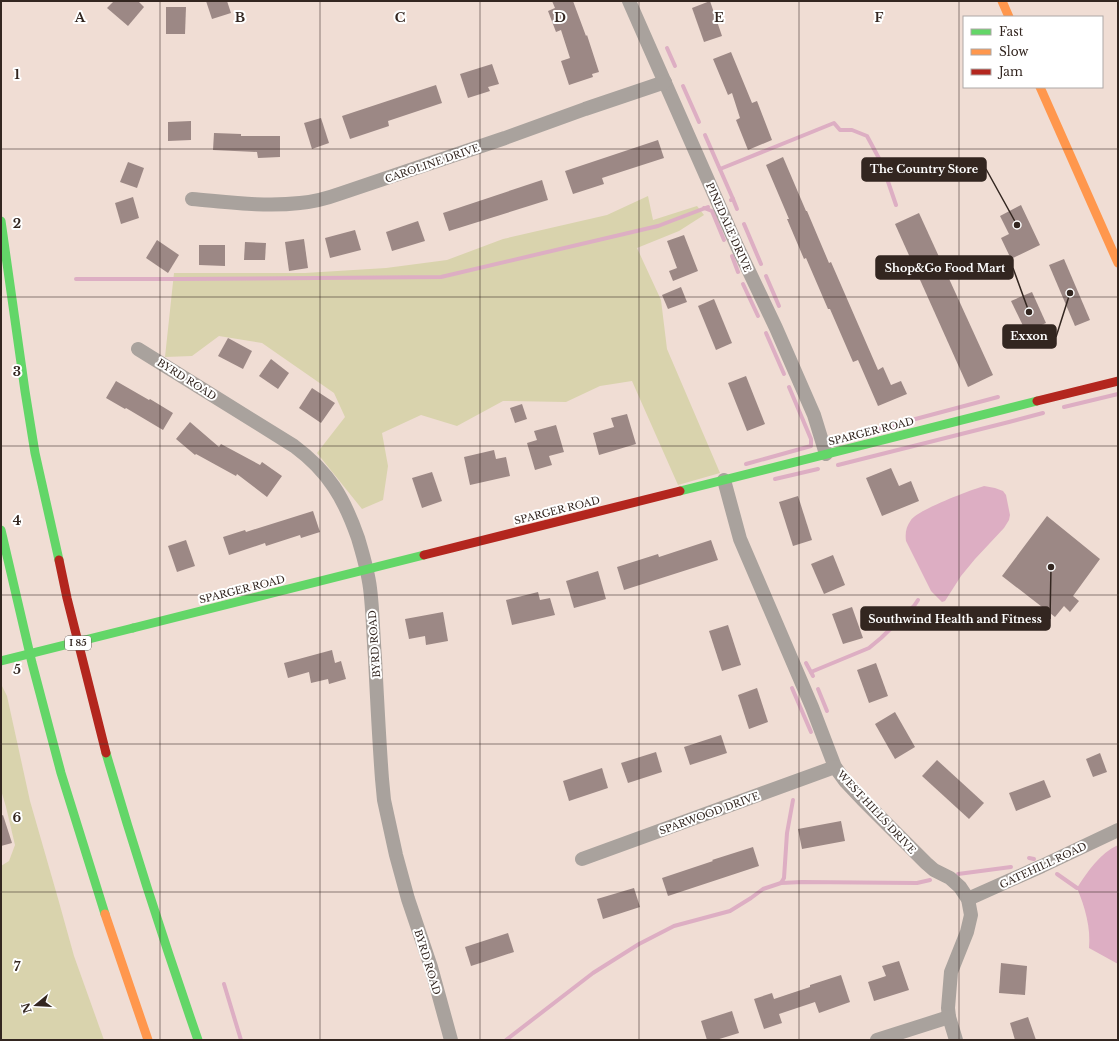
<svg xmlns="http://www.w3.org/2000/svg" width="1119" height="1041" viewBox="0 0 1119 1041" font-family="'Libre Baskerville',serif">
<rect width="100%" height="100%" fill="#f0ddd4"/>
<g fill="#d9d3ad">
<polygon points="648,196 653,220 697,206 704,215 679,231 637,248 661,300 667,349 720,473 678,485 632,381 600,386 566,402 503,401 457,426 421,415 382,433 388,466 383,500 362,509 317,453 345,417 334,393 262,343 219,336 192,356 165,357 174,273 305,273 386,268 447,260 503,239 607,215"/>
<polygon points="1,684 7,696 30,801 59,902 74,956 104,1040 1,1040 1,866 9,861 15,845 6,807 1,790"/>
</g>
<g fill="#ddaec3">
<path d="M984,486L995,488L1003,491L1006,495L1010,515L1009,520L1004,528L975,559L961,576L945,601L942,602L931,591L906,541C905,533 906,527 911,520C917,510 971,490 984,486Z"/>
<path d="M1118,845V964L1089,948C1091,928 1085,907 1077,888C1088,871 1100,853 1118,845Z"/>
</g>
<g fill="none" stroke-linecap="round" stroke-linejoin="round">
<g stroke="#ddaec3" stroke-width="4">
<polyline points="667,48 675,66"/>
<polyline points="683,86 699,122"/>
<polyline points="705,135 733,199 731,200"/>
<polyline points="720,169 834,123 840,130 852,130 867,136 882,164 896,205"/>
<polyline points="733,199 737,209"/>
<polyline points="704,208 712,211 724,240"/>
<polyline points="744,224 761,264"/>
<polyline points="732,256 738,272"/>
<polyline points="766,276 779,306"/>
<polyline points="76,279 181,279 441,277 658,226 708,207"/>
<polyline points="743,284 758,316"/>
<polyline points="766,333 784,374"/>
<polyline points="1064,407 1118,394"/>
<polyline points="833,441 998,397"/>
<polyline points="746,464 811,446 811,439 789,387"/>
<polyline points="838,465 1009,422 1043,413"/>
<polyline points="775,479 818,469"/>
<polyline points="806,663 813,676"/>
<polyline points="811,672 869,648 881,638 914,606 918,600"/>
<polyline points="792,688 811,732"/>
<polyline points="818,689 827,711"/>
<polyline points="1029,858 1034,859"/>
<polyline points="958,874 1011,867"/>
<polyline points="1057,874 1077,888"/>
<polyline points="781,883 784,878 787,833 793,800"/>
<polyline points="224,984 241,1040"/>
<polyline points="506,1040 593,973 639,944 674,926 730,911 751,898 763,889 781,883 802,882 917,883 930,880"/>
</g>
</g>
<g fill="#9c8885">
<polygon points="114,1 138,1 144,7 128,26 107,8"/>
<polygon points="206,1 227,1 231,13 212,19"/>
<polygon points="552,1 573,1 586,36 587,35 599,72 592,74 593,77 569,85 561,61 570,58 561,30 556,32 548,11 555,8"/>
<polygon points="710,1 722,36 704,42 692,8"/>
<polygon points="166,7 186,7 185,34 166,34"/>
<polygon points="731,52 752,103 757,101 772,140 748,150 736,120 740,118 732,93 728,95 713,59"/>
<polygon points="492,64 499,84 488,87 490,91 468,98 460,74"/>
<polygon points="436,85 442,103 388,121 389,126 350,139 342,116"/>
<polygon points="321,118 329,143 312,149 304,123"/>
<polygon points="191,121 191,140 168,141 168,122"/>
<polygon points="214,133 241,134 241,136 280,136 280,157 258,158 257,152 213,150"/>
<polygon points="658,140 664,158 602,178 604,184 573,194 565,171"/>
<polygon points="783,157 806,211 807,211 829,263 831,262 878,370 883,367 891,385 901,381 907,394 878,406 858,360 853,362 830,309 828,309 806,258 804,259 787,219 789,219 766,165"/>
<polygon points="128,162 144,168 137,188 120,182"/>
<polygon points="542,180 548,200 449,231 443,213"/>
<polygon points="133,197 139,218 121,224 115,203"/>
<polygon points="1021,205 1040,245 1011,259 1001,238 1009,234 1000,216"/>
<polygon points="919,213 993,375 968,387 895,224"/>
<polygon points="418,221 425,241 392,251 386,232"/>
<polygon points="355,230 361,250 330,258 325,238"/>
<polygon points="684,235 698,271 673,281 669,271 677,268 667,241"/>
<polygon points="304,239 308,268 289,271 285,242"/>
<polygon points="157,240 179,255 168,273 146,258"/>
<polygon points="245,242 266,243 265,260 244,260"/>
<polygon points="199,245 225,245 225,266 199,265"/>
<polygon points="1064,259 1090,320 1075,326 1049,265"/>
<polygon points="681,287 687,302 668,309 662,295"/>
<polygon points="1032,292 1046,323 1026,332 1011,301"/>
<polygon points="714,299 732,343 716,350 698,306"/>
<polygon points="228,338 252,351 243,369 218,356"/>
<polygon points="271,359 289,373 278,389 259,376"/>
<polygon points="746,376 765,424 747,431 728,383"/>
<polygon points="116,381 149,400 150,399 173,413 163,430 126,408 125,409 106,398"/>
<polygon points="312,388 335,403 321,423 299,408"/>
<polygon points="522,404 527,419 515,423 510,408"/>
<polygon points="627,414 636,444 599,455 593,433 614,427 611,418"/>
<polygon points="190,422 219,447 221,444 260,465 262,462 282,476 267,497 237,474 236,476 196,454 195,455 176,439"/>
<polygon points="556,425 564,452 549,456 552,465 535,470 527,443 537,440 534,431"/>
<polygon points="494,450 496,459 506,457 510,476 470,485 464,457"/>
<polygon points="891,468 899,486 911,481 919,501 882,516 866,478"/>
<polygon points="432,472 442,501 422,508 412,478"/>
<polygon points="798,496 812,540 793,546 779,502"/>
<polygon points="313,511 320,532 301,538 300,535 266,546 265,543 229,555 223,537 245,530 246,532"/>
<polygon points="1047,516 1100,559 1073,596 1079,601 1070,612 1064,606 1055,617 1002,576"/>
<polygon points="186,540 195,566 177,572 168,546"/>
<polygon points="711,540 718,560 624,590 617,567 658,554 659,557"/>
<polygon points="833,555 845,585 824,594 811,564"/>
<polygon points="598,571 606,599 574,608 566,581"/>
<polygon points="538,592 540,600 550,598 555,615 512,625 506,600"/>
<polygon points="852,607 863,638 843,644 832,614"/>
<polygon points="443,612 448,641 426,645 425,636 409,639 405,619"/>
<polygon points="728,625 741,665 722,671 709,631"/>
<polygon points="332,650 335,663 341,661 346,679 329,684 328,679 311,683 309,672 288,678 284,663"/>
<polygon points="876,663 888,696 869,703 857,670"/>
<polygon points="757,688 768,722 749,729 738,695"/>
<polygon points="895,712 915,747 895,759 875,724"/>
<polygon points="721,735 727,753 690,765 684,747"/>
<polygon points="656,752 662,772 628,783 621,763"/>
<polygon points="1100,753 1107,772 1093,777 1086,759"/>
<polygon points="937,760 984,803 969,819 922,776"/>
<polygon points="602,768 608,788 569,801 563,781"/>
<polygon points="1044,780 1051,797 1016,811 1009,793"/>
<polygon points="3,815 12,843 1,846 1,816"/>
<polygon points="841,821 845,841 802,849 798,829"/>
<polygon points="753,847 759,866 668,896 662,878 713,861 712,860"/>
<polygon points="634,888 640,907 603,919 597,899"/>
<polygon points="508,933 514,952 471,966 465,947"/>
<polygon points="899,961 909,990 874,1001 868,982 886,976 882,966"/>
<polygon points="1001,963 1027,966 1025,995 999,993"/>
<polygon points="841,975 850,1002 819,1013 815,1002 779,1014 782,1023 764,1029 754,999 772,993 774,999 810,987 810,985"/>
<polygon points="732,1011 739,1033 716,1040 707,1040 701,1021"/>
<polygon points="1028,1017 1036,1040 1015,1040 1010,1023"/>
</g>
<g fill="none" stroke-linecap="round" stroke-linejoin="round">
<g stroke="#a9a29d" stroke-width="14">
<polyline points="629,1 737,246 776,328 814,415 826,454"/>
<path d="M192,199C228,202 264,207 300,203C314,202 328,198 342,193L505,138L585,109L665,82"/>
<path d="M138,349L294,446C329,472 344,498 358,538C363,555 368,571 370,588C373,611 373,635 375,658C377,698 379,739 382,779L384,800L396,855L408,899L431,967L451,1040"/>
<polyline points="724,480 740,539 812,707 835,767 846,782 862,799 926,863 934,870 950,878 960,887 968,899 971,915 967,932 951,972 948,1008 949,1017 956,1040"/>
<polyline points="582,859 835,767"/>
<polyline points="968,899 1042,866 1118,830"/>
<polyline points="877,1040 949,1017"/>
</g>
<g stroke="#63d668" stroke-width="9">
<polyline points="1,221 25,391 35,453 59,560"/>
<polyline points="680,491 1037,401"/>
<polyline points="1,530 32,663 61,773 105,914"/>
<polyline points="133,628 424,555"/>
<path d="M106,753C134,849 165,945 198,1040"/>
</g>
<g stroke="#ff974d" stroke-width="9">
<polyline points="1002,1 1009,17"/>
<polyline points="1040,87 1118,263"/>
<polyline points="105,914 148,1040"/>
</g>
<g stroke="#b3261e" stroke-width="9">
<polyline points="1037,401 1118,381"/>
<polyline points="424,555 680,491"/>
<polyline points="59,560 67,598 106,753"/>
</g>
<polyline stroke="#63d668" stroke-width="9" points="1,661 133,628"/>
</g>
<path fill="none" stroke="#332620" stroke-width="1" stroke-opacity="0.55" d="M160,1V1040M320,1V1040M480,1V1040M639,1V1040M799,1V1040M959,1V1040M1,149H1118M1,297H1118M1,446H1118M1,595H1118M1,744H1118M1,892H1118"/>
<g text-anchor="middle" stroke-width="4" stroke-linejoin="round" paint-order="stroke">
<rect fill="#fff" stroke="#706763" stroke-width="1" x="65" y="636" width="26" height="14" rx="3"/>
<g font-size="9" font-weight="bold" fill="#332620">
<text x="78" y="646">I 85</text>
</g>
<g font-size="10" fill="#332620" stroke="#fff">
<text transform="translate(432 163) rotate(-19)" y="4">CAROLINE DRIVE</text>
<text transform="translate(729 227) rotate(66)" y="4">PINEDALE DRIVE</text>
<text transform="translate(187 379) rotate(32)" y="4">BYRD ROAD</text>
<text transform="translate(871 431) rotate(-14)" y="4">SPARGER ROAD</text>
<text transform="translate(557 510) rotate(-14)" y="4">SPARGER ROAD</text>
<text transform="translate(242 589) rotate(-14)" y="4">SPARGER ROAD</text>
<text transform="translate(374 644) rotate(-94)" y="4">BYRD ROAD</text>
<text transform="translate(877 812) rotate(47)" y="4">WEST HILLS DRIVE</text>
<text transform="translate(709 813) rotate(-20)" y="4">SPARWOOD DRIVE</text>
<text transform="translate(1043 865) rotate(-25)" y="4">GATEHILL ROAD</text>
<text transform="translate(428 962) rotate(73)" y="4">BYRD ROAD</text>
</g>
</g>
<g font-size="13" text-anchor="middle" font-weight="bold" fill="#332620" stroke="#fff" stroke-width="4" stroke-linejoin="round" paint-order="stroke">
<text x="80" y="22">A</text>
<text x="240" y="22">B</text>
<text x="400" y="22">C</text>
<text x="560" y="22">D</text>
<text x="719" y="22">E</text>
<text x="879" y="22">F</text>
<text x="17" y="79">1</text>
<text x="17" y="228">2</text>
<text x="17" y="376">3</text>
<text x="17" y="525">4</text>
<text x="17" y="674">5</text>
<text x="17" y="822">6</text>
<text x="17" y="971">7</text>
</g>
<path fill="none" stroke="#332620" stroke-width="1.5" d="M1017 225L986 169M1029 312L1013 268M1070 293L1056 337M1051 567L1050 619"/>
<g fill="#332620" stroke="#fff" stroke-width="1.5">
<circle cx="1017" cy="225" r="4"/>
<circle cx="1029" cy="312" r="4"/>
<circle cx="1070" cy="293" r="4"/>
<circle cx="1051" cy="567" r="4"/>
</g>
<g fill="#332620" stroke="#332620" stroke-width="1.5">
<rect x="862" y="158" width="124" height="23" rx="4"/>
<rect x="876" y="256" width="137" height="23" rx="4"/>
<rect x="1003" y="325" width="53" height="23" rx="4"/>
<rect x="861" y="607" width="189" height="23" rx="4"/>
</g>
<g font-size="11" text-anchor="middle" font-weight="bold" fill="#fff">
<text x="924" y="173">The Country Store</text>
<text x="945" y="272">Shop&amp;Go Food Mart</text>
<text x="1029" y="340">Exxon</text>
<text x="955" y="623">Southwind Health and Fitness</text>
</g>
<rect width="1119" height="1041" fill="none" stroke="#332620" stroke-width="4"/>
<rect x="963" y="16" width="140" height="72" fill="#ffffff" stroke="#ada8a6"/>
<rect x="971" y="29" width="20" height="6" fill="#63d668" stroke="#ada8a6"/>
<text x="999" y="36" font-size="12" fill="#332620">Fast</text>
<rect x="971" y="49" width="20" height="6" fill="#ff974d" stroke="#ada8a6"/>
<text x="999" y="56" font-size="12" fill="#332620">Slow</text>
<rect x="971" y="69" width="20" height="6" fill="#b3261e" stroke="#ada8a6"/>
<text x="999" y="76" font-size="12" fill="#332620">Jam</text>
<g transform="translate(36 1005) rotate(252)" stroke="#ffffff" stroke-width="3" paint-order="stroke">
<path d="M0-3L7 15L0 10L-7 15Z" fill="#332620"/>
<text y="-6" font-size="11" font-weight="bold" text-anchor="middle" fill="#332620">N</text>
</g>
</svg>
